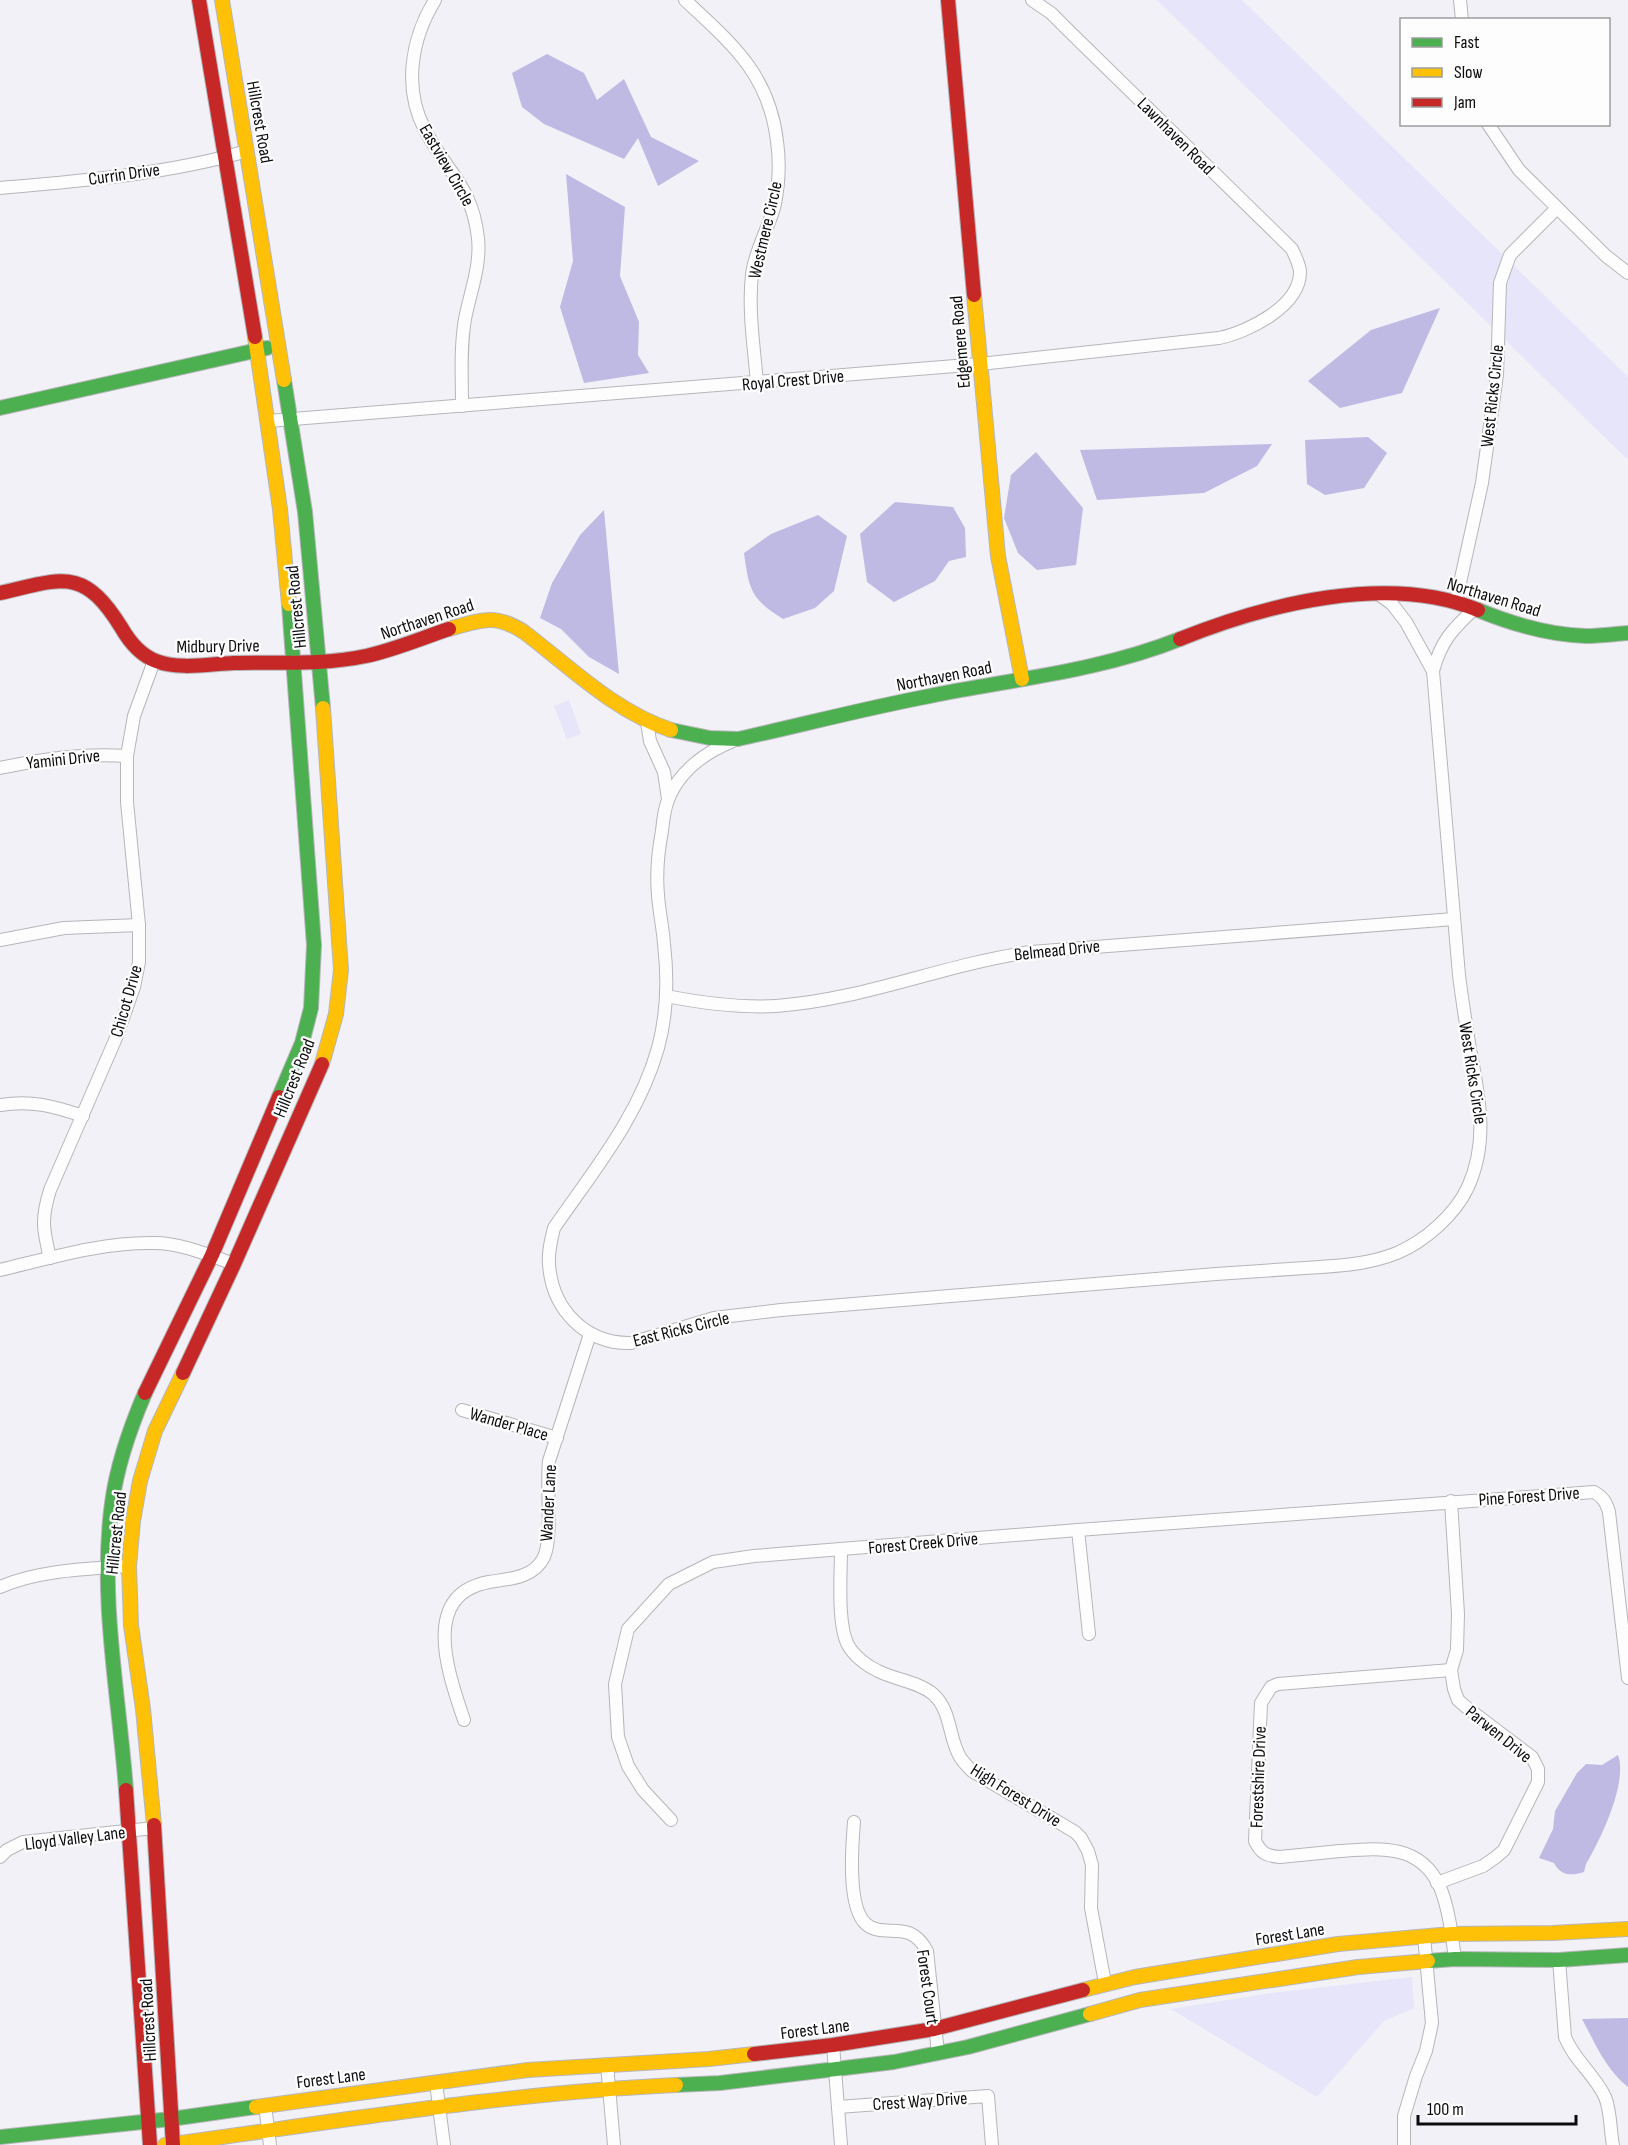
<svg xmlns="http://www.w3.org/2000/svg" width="1628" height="2145" viewBox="0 0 1628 2145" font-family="'Sofia Sans Condensed',sans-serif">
<rect width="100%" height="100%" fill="#f2f1f7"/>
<g fill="#e6e5f9">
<polygon points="1157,0 1242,0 1628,377 1628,458 1626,458"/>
<polygon points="569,700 581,734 567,739 554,706"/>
<polygon points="1412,1977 1414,2008 1384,2021 1317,2097 1171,2009 1272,1993"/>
</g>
<g fill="#bebae3">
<polygon points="547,54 584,73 597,100 624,79 651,137 699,161 658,186 638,138 624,159 544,124 522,107 512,73"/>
<polygon points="566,174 625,207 620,276 639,322 638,355 649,373 584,383 560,307 573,261"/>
<polygon points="1440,308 1402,393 1340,408 1308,381 1371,330"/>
<polygon points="1368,437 1387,453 1364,488 1325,495 1307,484 1305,440"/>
<polygon points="1272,444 1257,466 1204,493 1097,500 1080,450"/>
<polygon points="1036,452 1083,508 1076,565 1037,570 1018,553 1004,518 1011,475"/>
<polygon points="895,502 953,507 965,528 966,557 949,561 935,581 894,602 867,582 860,534"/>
<polygon points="604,510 619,674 589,657 561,629 540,618 552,583 580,535"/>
<path d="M818,515L847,536L834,591L815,608L783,619C751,599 749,590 744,553L771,534Z"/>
<path d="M1618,1755C1628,1782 1601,1839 1586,1864L1584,1872C1571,1876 1561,1876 1554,1863L1539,1858L1553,1829L1555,1811L1577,1773L1586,1764L1602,1765Z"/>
<path d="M1628,2018V2087C1606,2070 1595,2043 1582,2019Z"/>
</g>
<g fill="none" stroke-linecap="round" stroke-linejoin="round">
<defs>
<g id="street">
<path d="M435,0C411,39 403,88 425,130C447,173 472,185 478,238C481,266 470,293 465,319C460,348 462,377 462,406"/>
<path d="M685,0C732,44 769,74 777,141C780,162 779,183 775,204C769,228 755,250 752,274C748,310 754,347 757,383"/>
<polyline points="1460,0 1462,20"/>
<polyline points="1488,124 1519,170 1606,256 1628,273"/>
<path d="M0,188C82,181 168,174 247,151"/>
<path d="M268,421L980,364L1219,338C1248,332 1301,306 1300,271C1299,263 1295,256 1292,249L1069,31L1051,13L1032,0"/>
<polyline points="1456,601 1482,483 1497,375 1500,283 1510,255 1557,208"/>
<path d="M1433,671C1441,641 1452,630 1474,609"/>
<polyline points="647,722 650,741 664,772 668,799"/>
<path d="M733,741C706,752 679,771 668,800C664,810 663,821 662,831C658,852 656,873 658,895C659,911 663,928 664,944C668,978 667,1015 658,1048C639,1116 594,1170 554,1228C551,1240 548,1252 549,1264C552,1310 586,1344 631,1343L714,1318L781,1310C926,1299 1071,1287 1216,1274C1245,1272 1275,1270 1305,1268C1336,1266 1367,1265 1397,1253C1425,1241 1455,1215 1468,1187C1489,1141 1479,1096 1470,1049C1466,1024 1462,1000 1459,975L1433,671L1406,622L1392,604L1377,593"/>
<path d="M0,768C43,759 83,753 127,756"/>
<polyline points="0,940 64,928 139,925"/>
<path d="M666,996C702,1003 739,1008 776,1006C863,1000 945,964 1031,952L1454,919"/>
<path d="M0,1105C32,1100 53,1106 83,1116"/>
<path d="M50,1258C43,1229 41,1219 50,1190L116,1038L134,987L139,962V925L127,802V756L134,716L154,661"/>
<path d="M0,1270C50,1258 102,1242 154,1243C181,1243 209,1255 234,1264"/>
<polyline points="462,1410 557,1438"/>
<polyline points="1078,1530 1089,1634"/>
<path d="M841,1549C841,1574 837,1624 848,1645C854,1656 867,1666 878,1671C896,1680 919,1682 933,1694C952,1711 948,1737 960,1757C963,1762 968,1767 972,1771L1075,1832L1081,1838L1088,1851L1092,1865L1091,1908L1105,1983"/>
<path d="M0,1587C39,1570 87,1569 129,1566"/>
<path d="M1451,1670L1278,1684L1271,1687L1261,1703L1255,1841C1261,1853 1266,1856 1280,1857C1300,1855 1320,1853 1340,1851C1379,1848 1420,1843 1440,1887C1449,1909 1452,1936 1455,1959"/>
<path d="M464,1720C449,1675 419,1595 489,1582C509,1579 534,1578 544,1557C553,1536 546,1487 549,1461L590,1334"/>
<path d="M671,1820L643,1790L628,1766L618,1737L615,1684L628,1629L669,1584L713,1562L754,1556L1078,1530L1594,1492C1603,1497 1606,1502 1609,1512L1628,1678"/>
<path d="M854,1822C852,1846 847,1907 866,1924C884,1940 909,1917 927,1951L938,2053"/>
<polyline points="0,1857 7,1850 23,1842 154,1828"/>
<polyline points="1437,1883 1483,1866 1496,1857 1504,1850 1538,1782 1538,1769 1532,1757 1466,1707 1458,1700 1454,1689 1451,1670 1457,1650 1458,1614 1451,1501"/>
<path d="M1559,1960L1565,2037C1574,2060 1595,2075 1605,2097C1611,2111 1610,2130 1613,2145"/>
<polyline points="833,2045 841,2145"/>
<polyline points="607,2064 614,2145"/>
<polyline points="436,2083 444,2145"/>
<polyline points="265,2105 270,2145"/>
<polyline points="838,2107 988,2096 992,2145"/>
<polyline points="1404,2145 1404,2116 1416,2076 1426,2051 1432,2023 1424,1936"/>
</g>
<g id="fast">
<polyline points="284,380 305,512 323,708"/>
<polyline points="0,408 267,348"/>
<path d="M1478,610C1512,624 1549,635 1586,636C1600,636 1614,634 1628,633"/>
<path d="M671,730L710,738L738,739C802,725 866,708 930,696C1014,679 1100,671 1180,639"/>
<polyline points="279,1097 302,1043 311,1008 314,945 289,604"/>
<path d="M126,1790C119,1695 99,1598 112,1503C117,1465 130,1428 145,1393"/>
<polyline points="1428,1961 1455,1959 1559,1960 1628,1955"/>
<polyline points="676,2085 720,2083 894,2062 968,2047 1090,2014"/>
<polyline points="0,2137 171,2119 256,2107"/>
</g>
<g id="slow">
<polyline points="222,0 284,380"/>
<polyline points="974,295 998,556 1022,679"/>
<polyline points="255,337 280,509 289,604"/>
<path d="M449,629C480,620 495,613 524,632C570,667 615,712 671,730"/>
<polyline points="322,1064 336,1014 341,970 323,708"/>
<polyline points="154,1825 143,1709 131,1625 129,1566 133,1521 140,1481 155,1431 183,1373"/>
<polyline points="1083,1990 1135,1977 1338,1944 1452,1934 1552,1933 1628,1929"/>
<polyline points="1090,2014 1140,2000 1358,1967 1428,1961"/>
<polyline points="256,2107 528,2070 709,2059 754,2054"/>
<path d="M165,2145C335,2122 505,2093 676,2085"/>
</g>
<g id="jam">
<polyline points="199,0 255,337"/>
<polyline points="948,0 974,295"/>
<path d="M0,593C62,579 83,566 121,627C129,641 140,655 156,661C179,670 209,664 234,663C277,662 324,665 366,656C394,650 422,638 449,629"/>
<path d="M1180,639C1267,604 1388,573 1478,610"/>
<polyline points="183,1373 234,1264 322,1064"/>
<polyline points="145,1393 212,1255 279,1097"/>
<polyline points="126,1790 150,2145"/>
<polyline points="154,1825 173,2145"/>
<polyline points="754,2054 833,2045 934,2029 1083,1990"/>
</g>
</defs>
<use href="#street" stroke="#b6b6ba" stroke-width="14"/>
<use href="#fast" stroke="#b6b6ba" stroke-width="16"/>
<use href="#slow" stroke="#b6b6ba" stroke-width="16"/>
<use href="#jam" stroke="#b6b6ba" stroke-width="16"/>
<use href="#street" stroke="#fdfdfe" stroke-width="12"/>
<use href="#fast" stroke="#4caf50" stroke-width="14"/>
<use href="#slow" stroke="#ffc107" stroke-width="14"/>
<use href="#jam" stroke="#c62828" stroke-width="14"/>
</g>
<g text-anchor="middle" stroke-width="4.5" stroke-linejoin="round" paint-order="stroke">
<g font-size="18" fill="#0c0c0f" stroke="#fdfdfd">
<text transform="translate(260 122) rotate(80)" y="6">Hillcrest Road</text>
<text transform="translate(1176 136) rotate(45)" y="6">Lawnhaven Road</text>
<text transform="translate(447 165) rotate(60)" y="6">Eastview Circle</text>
<text transform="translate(124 174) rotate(-8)" y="6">Currin Drive</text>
<text transform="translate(765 230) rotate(-77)" y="6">Westmere Circle</text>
<text transform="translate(960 342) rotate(-95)" y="6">Edgemere Road</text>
<text transform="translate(793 380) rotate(-5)" y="6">Royal Crest Drive</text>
<text transform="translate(1492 396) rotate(-84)" y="6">West Ricks Circle</text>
<text transform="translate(1494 597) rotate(17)" y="6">Northaven Road</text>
<text transform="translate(296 607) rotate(-96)" y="6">Hillcrest Road</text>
<text transform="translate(427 619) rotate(-18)" y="6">Northaven Road</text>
<text transform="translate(218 646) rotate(-1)" y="6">Midbury Drive</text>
<text transform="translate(944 676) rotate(-11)" y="6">Northaven Road</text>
<text transform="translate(63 759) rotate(-6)" y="6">Yamini Drive</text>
<text transform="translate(1057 950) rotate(-6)" y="6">Belmead Drive</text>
<text transform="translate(126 1001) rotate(-74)" y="6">Chicot Drive</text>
<text transform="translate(1473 1073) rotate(81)" y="6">West Ricks Circle</text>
<text transform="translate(294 1078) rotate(-68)" y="6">Hillcrest Road</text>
<text transform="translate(681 1329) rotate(-14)" y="6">East Ricks Circle</text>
<text transform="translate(509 1424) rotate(16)" y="6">Wander Place</text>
<text transform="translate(1529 1496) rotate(-4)" y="6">Pine Forest Drive</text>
<text transform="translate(548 1503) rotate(-87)" y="6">Wander Lane</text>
<text transform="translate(116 1533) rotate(-84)" y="6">Hillcrest Road</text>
<text transform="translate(923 1543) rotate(-5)" y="6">Forest Creek Drive</text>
<text transform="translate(1499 1734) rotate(39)" y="6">Parwen Drive</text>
<text transform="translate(1258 1777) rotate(-88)" y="6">Forestshire Drive</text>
<text transform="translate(1016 1795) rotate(32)" y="6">High Forest Drive</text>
<text transform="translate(75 1838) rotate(-7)" y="6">Lloyd Valley Lane</text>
<text transform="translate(1290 1934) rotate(-9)" y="6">Forest Lane</text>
<text transform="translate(928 1987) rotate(82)" y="6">Forest Court</text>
<text transform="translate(148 2020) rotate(-93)" y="6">Hillcrest Road</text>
<text transform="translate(815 2029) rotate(-7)" y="6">Forest Lane</text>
<text transform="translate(331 2078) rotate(-7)" y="6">Forest Lane</text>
<text transform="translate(920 2101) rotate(-4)" y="6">Crest Way Drive</text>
</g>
</g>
<rect x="1400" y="18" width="210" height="108" fill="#fdfdfd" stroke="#9d9d9e" stroke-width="1.5"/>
<rect x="1412" y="38" width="30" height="9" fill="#4caf50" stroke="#9d9d9e" stroke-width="1.5"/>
<text x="1454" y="48" font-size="18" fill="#0c0c0f">Fast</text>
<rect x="1412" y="68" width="30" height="9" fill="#ffc107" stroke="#9d9d9e" stroke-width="1.5"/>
<text x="1454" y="78" font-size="18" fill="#0c0c0f">Slow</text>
<rect x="1412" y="98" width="30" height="9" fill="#c62828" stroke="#9d9d9e" stroke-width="1.5"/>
<text x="1454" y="108" font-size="18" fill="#0c0c0f">Jam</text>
<path d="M1418 2115v9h158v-9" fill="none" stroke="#0c0c0f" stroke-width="3"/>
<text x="1427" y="2115" font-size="18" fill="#0c0c0f" stroke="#fdfdfd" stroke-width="4.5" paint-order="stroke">100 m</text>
</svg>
